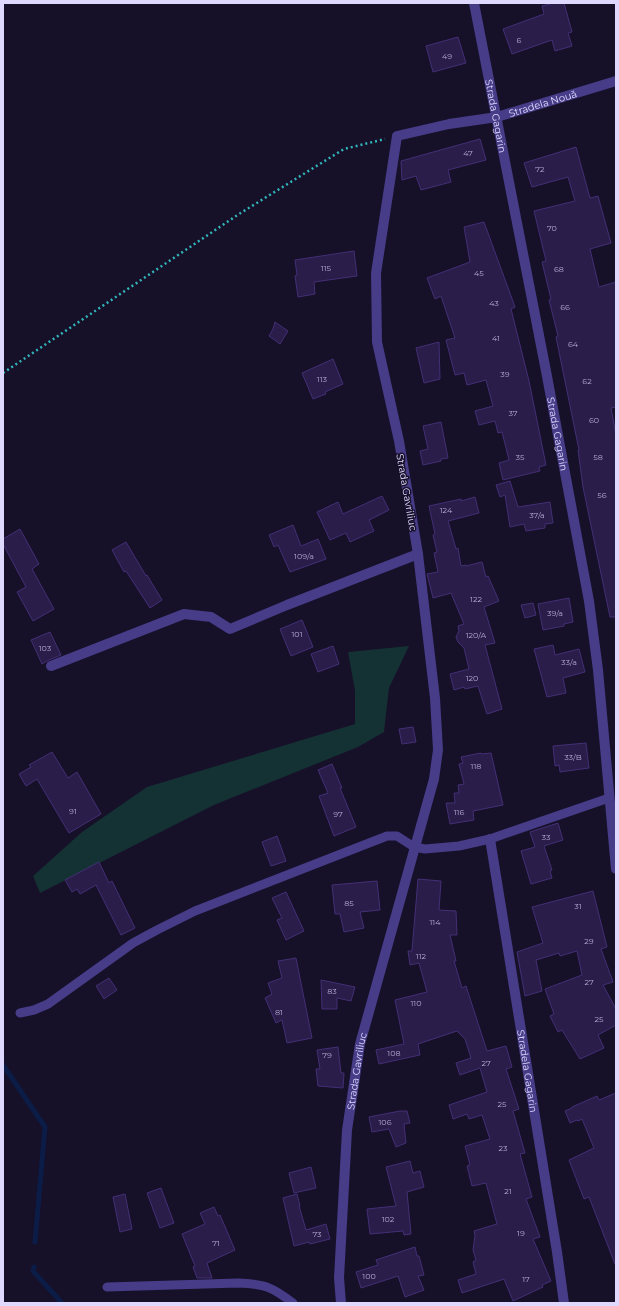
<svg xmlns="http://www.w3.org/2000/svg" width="619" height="1306" viewBox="0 0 619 1306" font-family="Montserrat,sans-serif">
<rect width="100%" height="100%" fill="#171029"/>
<polygon fill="#143133" points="409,646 389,688 384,732 358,747 214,805 40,893 33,876 82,832 147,787 355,724 355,691 348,652"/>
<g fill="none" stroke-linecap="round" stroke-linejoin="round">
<g stroke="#0b1c47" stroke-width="5">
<polyline points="3,1065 45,1127 35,1242"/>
<polyline points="34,1267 33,1271 62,1303"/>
</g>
</g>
<g fill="#2a1d4a" stroke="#432f75">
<polygon points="553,3 564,3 572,32 568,33 572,46 555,51 552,40 512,54 503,29 544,14 542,6"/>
<polygon points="458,37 466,63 433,72 426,46"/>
<polygon points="480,139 486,160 448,170 451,182 421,190 416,176 402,180 401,161"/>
<polygon points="576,147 590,198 598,196 611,243 590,249 599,287 616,282 616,407 611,408 616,435 616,617 610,617 583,487 578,450 579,450 556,337 558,336 549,300 551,299 542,262 546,261 534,211 575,201 568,177 532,187 524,163"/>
<polygon points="484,222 515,307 511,309 529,381 546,465 539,467 540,471 503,480 499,463 509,460 502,432 498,433 495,421 479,425 475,411 493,406 486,380 467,385 464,373 455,375 446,340 455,338 441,296 435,299 427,278 470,262 464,227"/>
<polygon points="354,251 357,276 314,282 315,294 298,297 295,276 297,275 295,260"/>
<polygon points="275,322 288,331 280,344 269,336 273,329"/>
<polygon points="439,342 440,379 424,383 416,348"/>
<polygon points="333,359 343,384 325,392 326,394 313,399 302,373"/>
<polygon points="441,422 448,458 441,459 441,461 423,465 420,451 428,449 423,426"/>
<polygon points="510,481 518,507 550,502 553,523 545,524 545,528 526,531 524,524 510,527 505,495 500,497 496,485"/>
<polygon points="382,496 389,510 369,520 374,531 350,542 346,533 330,540 317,512 338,502 343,514"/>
<polygon points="475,497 479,513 448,521 456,549 458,548 461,566 466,565 466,566 482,562 486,577 488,576 499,601 484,607 495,643 485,645 502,709 487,714 478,686 465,689 464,687 454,690 450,674 469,669 464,648 458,642 456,637 459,631 458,626 464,624 451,593 433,598 427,574 438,572 434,553 437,552 433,535 435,534 429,506 461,499 461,501"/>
<polygon points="293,525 301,546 318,539 326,559 290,572 278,545 274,547 269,535"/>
<polygon points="20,529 39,564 32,569 54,609 33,621 17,592 26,587 3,544 3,539"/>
<polygon points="126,542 146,576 147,575 162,600 150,608 126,571 124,572 112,550"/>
<polygon points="569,598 573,622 564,624 564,626 543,630 538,604"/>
<polygon points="533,603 536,615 525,618 521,605"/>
<polygon points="302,620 313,647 291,656 280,629"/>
<polygon points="50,632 61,655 49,660 42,664 31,640"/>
<polygon points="553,645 555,655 579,649 585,672 563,678 566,693 547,697 534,649"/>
<polygon points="333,646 339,664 318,672 311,654"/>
<polygon points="413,727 416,742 402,744 399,729"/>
<polygon points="586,743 589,768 560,772 559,765 555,766 553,746"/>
<polygon points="52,752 68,778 77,772 101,814 69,833 37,779 26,786 19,774 31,767 29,765"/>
<polygon points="481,753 482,754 491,753 503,805 473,811 474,820 450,824 446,803 455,803 454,793 459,793 458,785 464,784 459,764 463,763 461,757"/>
<polygon points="332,764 342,788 340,788 356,827 334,836 319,796 328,793 318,770"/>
<polygon points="558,823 563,840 544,846 552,870 550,871 552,878 531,884 521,851 535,847 530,832"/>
<polygon points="277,836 286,861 271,866 262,842"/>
<polygon points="99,862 109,883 112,881 135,928 121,935 96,885 80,894 77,889 72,892 65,880"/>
<polygon points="418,879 441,881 439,910 456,911 457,935 450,935 456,961 454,961 462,988 466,986 487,1051 506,1046 512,1067 506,1069 519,1109 513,1111 525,1153 520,1154 532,1197 526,1199 540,1237 533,1239 551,1281 542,1285 543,1287 513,1301 504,1279 462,1293 458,1280 476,1274 473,1262 476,1260 473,1250 475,1236 474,1231 497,1224 486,1183 472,1186 467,1166 470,1165 465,1146 490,1139 482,1115 469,1119 467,1114 453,1119 449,1105 487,1092 480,1068 460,1075 456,1063 471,1058 465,1039 457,1031 418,1044 420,1055 379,1064 376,1050 404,1044 395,1000 427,992 419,963 410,965 408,951 412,951"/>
<polygon points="377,881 380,910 360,912 364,928 344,932 340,914 335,914 332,885"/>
<polygon points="593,891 607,947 601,949 613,982 603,985 616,1009 616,1025 598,1035 604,1048 580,1059 562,1030 558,1032 550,1016 554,1014 545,989 582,975 577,951 560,956 559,953 536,960 542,991 525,996 517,952 543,943 532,907"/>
<polygon points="286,892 304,931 286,940 277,920 282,918 272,898"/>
<polygon points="296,958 312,1038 287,1043 282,1020 276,1023 265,998 272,994 268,983 282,978 278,961"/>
<polygon points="109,978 117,990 104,999 96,986"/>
<polygon points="321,980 355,987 351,1001 337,998 337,1009 322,1009"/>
<polygon points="338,1047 341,1073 344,1073 343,1088 318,1086 316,1069 320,1069 317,1050"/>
<polygon points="616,1093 616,1264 615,1264 589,1197 584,1199 569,1160 594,1148 582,1119 578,1121 577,1120 570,1123 565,1111 572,1108 572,1107 597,1096 599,1100"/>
<polygon points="400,1111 407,1111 410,1123 404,1124 406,1143 396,1147 389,1129 372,1132 369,1117"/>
<polygon points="410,1161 413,1173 420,1171 424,1187 407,1192 411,1234 404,1235 403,1231 370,1234 367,1209 396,1206 386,1167"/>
<polygon points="311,1167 316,1188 294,1193 289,1173"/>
<polygon points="161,1188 174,1223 160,1228 147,1193"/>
<polygon points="125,1194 132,1229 120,1232 113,1197"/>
<polygon points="297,1194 300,1206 299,1206 306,1230 326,1224 330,1239 310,1244 309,1242 294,1246 283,1198"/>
<polygon points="214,1207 218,1216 220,1215 235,1250 207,1263 212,1278 197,1278 193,1267 195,1266 182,1234 205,1224 200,1213"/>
<polygon points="415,1247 417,1256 419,1256 424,1275 418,1276 424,1290 405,1297 398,1276 361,1288 356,1272 378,1265 376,1260"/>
</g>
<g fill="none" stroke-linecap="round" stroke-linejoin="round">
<polyline stroke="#31b6ba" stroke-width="2.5" stroke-dasharray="2 3" stroke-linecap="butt" points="3,373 239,214 344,149 385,139"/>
<g stroke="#463c87" stroke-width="9">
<polyline points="20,1013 34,1010 48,1004 133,943 157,930 195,911 387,836 397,836 414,847 425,849 459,846 490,839 609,798"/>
<path d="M107,1287L238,1283C265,1284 272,1287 293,1303"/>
</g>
<g stroke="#463c87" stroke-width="10">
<path id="s1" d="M474,3L546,371L589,601L598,670L616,869"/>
<polyline points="51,666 184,614 211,617 230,629 287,605 418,554"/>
<path id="s2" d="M490,839L557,1252L564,1303"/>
<path id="s3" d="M341,1303L339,1278L347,1130L360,1044L434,779L438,750L435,698L418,554L399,441L377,342L376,273L397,136L449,124L497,117L616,81"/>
</g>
</g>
<g text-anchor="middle" stroke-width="3" stroke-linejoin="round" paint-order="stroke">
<g font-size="8" fill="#b2aad2">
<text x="519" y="43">6</text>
<text x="447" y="59">49</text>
<text x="468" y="156">47</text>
<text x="540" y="172">72</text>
<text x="552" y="231">70</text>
<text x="326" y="271">115</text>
<text x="559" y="272">68</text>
<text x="479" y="276">45</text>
<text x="494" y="306">43</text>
<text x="565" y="310">66</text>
<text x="496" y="341">41</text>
<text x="573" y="347">64</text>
<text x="505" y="377">39</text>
<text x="322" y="382">113</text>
<text x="587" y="384">62</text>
<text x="513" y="416">37</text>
<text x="594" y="423">60</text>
<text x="520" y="460">35</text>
<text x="598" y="460">58</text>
<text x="602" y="498">56</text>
<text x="446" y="513">124</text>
<text x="537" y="518">37/a</text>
<text x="304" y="559">109/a</text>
<text x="476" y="602">122</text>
<text x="555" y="616">39/a</text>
<text x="297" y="637">101</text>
<text x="476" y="638">120/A</text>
<text x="45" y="651">103</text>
<text x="569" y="665">33/a</text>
<text x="472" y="681">120</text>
<text x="573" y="760">33/B</text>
<text x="476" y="769">118</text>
<text x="73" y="814">91</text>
<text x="459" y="815">116</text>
<text x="338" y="817">97</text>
<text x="546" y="840">33</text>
<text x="349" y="906">85</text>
<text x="578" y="909">31</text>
<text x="435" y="925">114</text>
<text x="589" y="944">29</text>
<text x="421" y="959">112</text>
<text x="589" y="985">27</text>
<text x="332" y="994">83</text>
<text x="416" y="1006">110</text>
<text x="279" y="1015">81</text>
<text x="599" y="1022">25</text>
<text x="394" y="1056">108</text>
<text x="327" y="1058">79</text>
<text x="486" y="1066">27</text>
<text x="502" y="1107">25</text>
<text x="385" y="1125">106</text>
<text x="503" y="1151">23</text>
<text x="508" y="1194">21</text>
<text x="388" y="1222">102</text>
<text x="521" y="1236">19</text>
<text x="317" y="1237">73</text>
<text x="216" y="1246">71</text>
<text x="369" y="1279">100</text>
<text x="526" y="1282">17</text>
</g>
<g font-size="10" fill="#e0d9ff" stroke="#171029">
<text dy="4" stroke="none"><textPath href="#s3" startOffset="1335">Stradela Nouă</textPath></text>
<text dy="4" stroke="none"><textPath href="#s1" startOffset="115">Strada Gagarin</textPath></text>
<text dy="4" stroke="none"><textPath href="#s1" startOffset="439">Strada Gagarin</textPath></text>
<text transform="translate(407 492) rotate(80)" y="4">Strada Gavriliuc</text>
<text dy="4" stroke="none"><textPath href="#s2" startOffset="235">Stradela Gagarin</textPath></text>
<text dy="4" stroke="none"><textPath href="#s3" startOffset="233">Strada Gavriliuc</textPath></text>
</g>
</g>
<rect width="619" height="1306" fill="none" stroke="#e0d9ff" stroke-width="8"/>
</svg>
